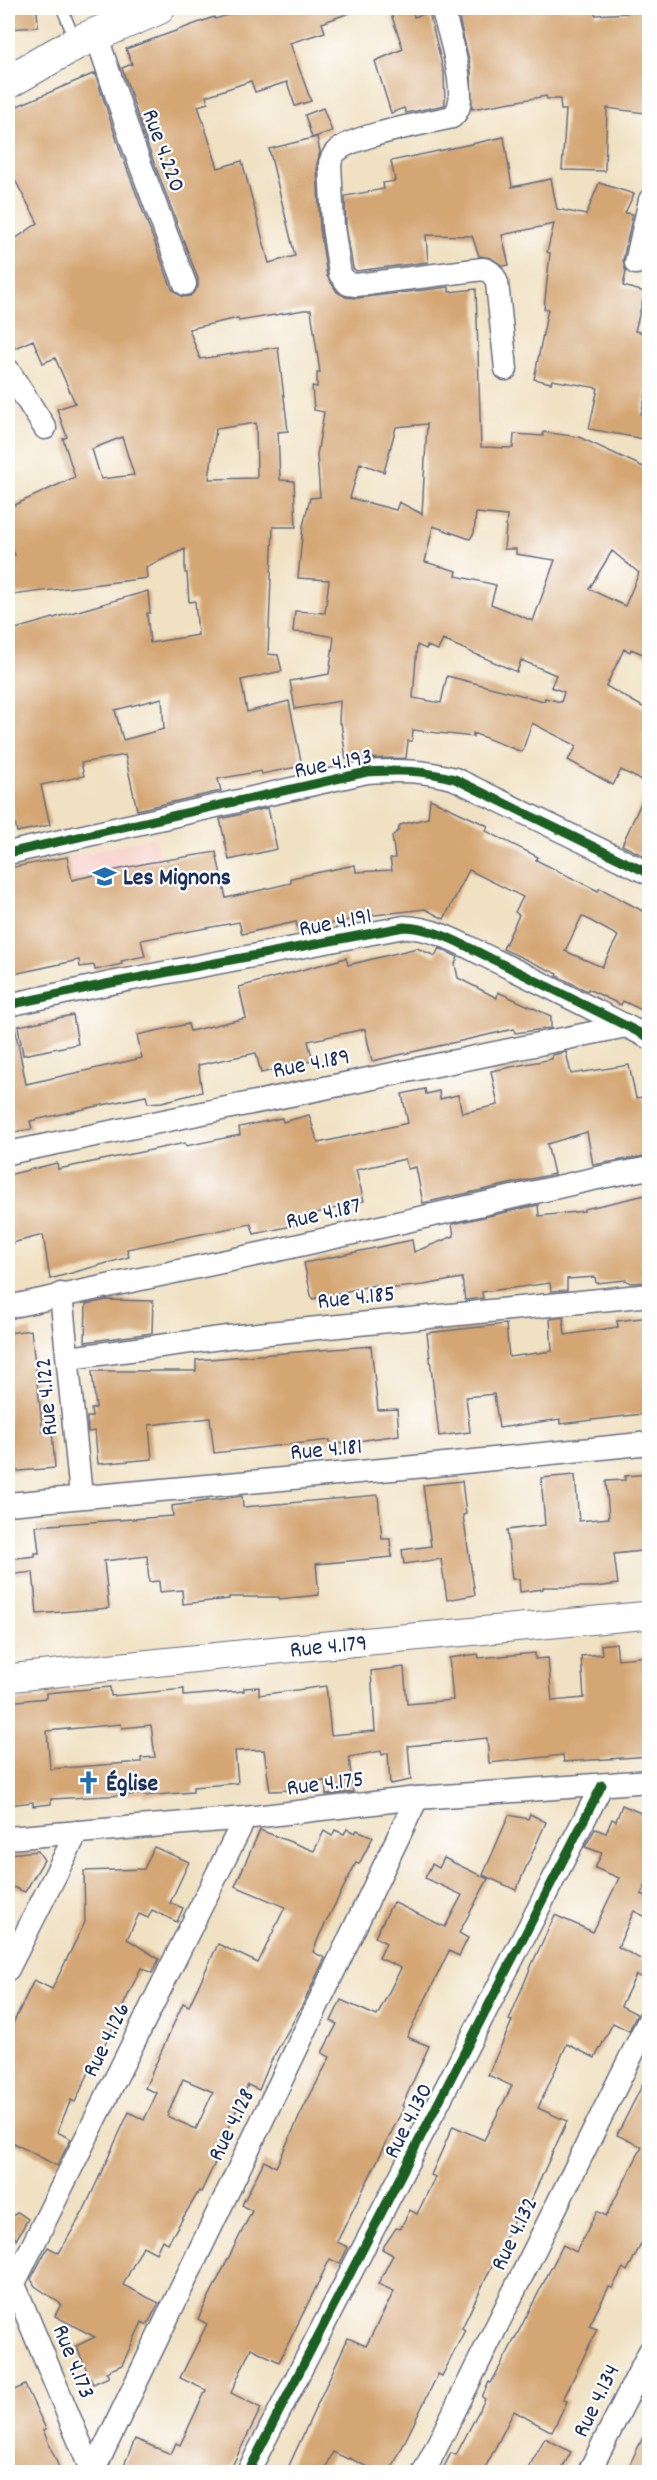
<svg xmlns="http://www.w3.org/2000/svg" width="657" height="2480" viewBox="0 0 657 2480" font-family="Dekko,sans-serif">
<rect width="100%" height="100%" fill="#fff"/>
<filter id="ink" filterUnits="userSpaceOnUse"><feTurbulence type="fractalNoise" baseFrequency=".0167" numOctaves="2"/><feDisplacementMap in="SourceGraphic" scale="12" xChannelSelector="R" yChannelSelector="G"/><feConvolveMatrix kernelMatrix="1 2 1 2 8 2 1 2 1" color-interpolation-filters="sRGB"/></filter>
<filter id="wash" filterUnits="userSpaceOnUse"><feTurbulence type="fractalNoise" baseFrequency=".008" numOctaves="4" result="noise"/><feDisplacementMap in="SourceGraphic" scale="24" xChannelSelector="R" yChannelSelector="G"/><feGaussianBlur stdDeviation="1.35" result="paint"/><feColorMatrix in="noise" values="0 0 0 0 0 0 0 0 0 0 0 0 0 0 0 0 0 1.4 0 .05"/><feComposite in="paint" operator="in"/></filter>
<g filter="url(#wash)">
<rect width="100%" height="100%" fill="#f0e1c2"/>
<polygon fill="#f7d0ca" points="154,837 166,889 57,914 45,862"/>
<g id="blocks">
<g fill="#d4a673" fill-rule="evenodd">
<polygon points="8,8 37,8 38,27 9,29"/>
<path d="M249,8H359L360,9L322,23L325,32L290,43L311,101L295,106L287,82L255,92L251,81L206,96L208,103L198,106L218,168L242,161L269,263L295,256L269,149L317,137L320,152L317,164L320,229L327,276L337,292L346,297L357,298L449,287V292L476,289L481,447L513,448L514,434L543,436V432L579,437L650,470V657L631,649L630,652L624,649L606,686L650,711V771L645,782L621,770L613,785L568,760L577,746L532,723L522,752L473,733V737L413,730L412,741H408L406,758L346,759L341,723H339L340,701L295,709L290,681L329,674L334,637L313,633L293,632L295,611L325,613L329,580L298,578L303,526L310,498L320,497L317,455L324,412L314,410L312,386L317,387V373H320L311,310H304L239,321L238,318L189,329L200,359L278,347L288,431L278,432L280,480L294,481L296,527H273L268,654L278,655L282,671L241,680L247,712L289,701L302,766L262,774L261,771L218,779L221,791L137,810L125,755L81,763L84,776L41,785L50,825L17,832L8,791V631L148,591L150,613H147L150,643L198,635L195,601L189,602L187,573H185V549L146,567L147,578L12,595L8,557L15,555L8,539V508L75,477L63,439L67,437L57,409L75,403L55,358L43,363L33,340L15,348L8,332V244L38,223L8,167V110L95,73L120,150L172,289L182,297L190,296L198,287V279L146,141L122,68L132,64L126,49L214,17L215,19ZM256,423L257,478L209,479L216,429ZM427,424L422,514L399,502L396,510L350,498L360,463L384,472L396,427ZM122,437L134,475L101,479L92,449ZM476,513L507,516L504,549H516V554L555,560L533,621L491,604L496,585L456,576L457,571L425,562L433,526L470,539L474,533ZM612,551L639,573L625,606L589,589ZM443,640L517,672L521,660L556,675L551,687L564,692L561,702L545,698L544,701L447,676L441,703L413,698L417,645L426,649L427,646L438,650ZM162,698L164,729L123,740L115,710Z"/>
<polygon points="389,8 412,8 414,17 429,12 444,73 445,105 406,113 404,108 391,113 375,61 403,49"/>
<polygon points="478,8 596,8 595,15 627,13 628,8 643,8 642,11 650,11 650,71 645,113 607,108 605,171 562,170 566,110 561,110 560,99 547,99 546,96 472,109 471,68 457,10"/>
<polygon points="323,108 332,131 312,138 305,115"/>
<polygon points="504,137 512,187 551,179 557,209 586,215 599,183 634,194 625,213 633,214 623,260 626,272 623,286 645,292 635,331 650,334 650,379 641,414 650,415 650,440 589,429 598,388 552,380 551,383 534,379 548,309 544,309 550,253 547,252 554,224 502,235 509,265 503,266 491,258 479,256 472,236 426,235 428,262 356,271 353,268 346,226 345,196 384,189 383,183 395,181 391,161"/>
<polygon points="650,783 650,859 622,845"/>
<path d="M430,799L488,826L486,831L538,857L536,860L598,891L600,888L650,915V1014L623,1001L621,1005L588,989L587,991L557,976L558,974L503,949L519,915L515,912L523,897L469,870L444,919L425,909L350,918V920L298,930L296,922L242,934L239,922L141,940L145,956L121,961L122,964L95,970L94,965L80,967L79,960L9,975L8,868L67,857L72,880L147,863L216,852L226,898L291,883V878L355,865L356,872L392,870L390,859L395,858L392,836L398,831L400,825L428,818ZM582,916L618,936L602,967L565,951Z"/>
<polygon points="268,808 277,849 229,860 220,819"/>
<polygon points="417,948 435,956 439,948 458,957 455,964 458,978 497,998 498,992 551,1016 551,1028 515,1033 514,1029 372,1061 365,1029 308,1041 313,1061 274,1067 274,1070 261,1073 256,1053 198,1065 202,1092 162,1102 148,1103 146,1096 93,1107 30,1121 32,1129 14,1132 8,1101 8,1029 15,1028 26,1084 142,1058 137,1035 188,1024 190,1031 246,1018 239,987 346,958 348,965"/>
<polygon points="73,1015 78,1044 23,1055 18,1026"/>
<polygon points="566,1052 571,1074 629,1065 636,1098 643,1097 645,1108 650,1107 650,1155 593,1165 587,1132 547,1144 554,1174 423,1203 416,1167 408,1169 405,1159 356,1170 364,1201 309,1215 311,1222 254,1234 251,1224 127,1249 129,1257 50,1279 43,1235 8,1244 8,1175 57,1163 58,1169 185,1143 186,1146 240,1135 239,1127 282,1118 283,1122 309,1115 318,1143 408,1123 402,1094 425,1089 426,1094 439,1091 440,1099 458,1095 462,1113 498,1105 491,1071 552,1059 552,1055"/>
<polygon points="650,1194 650,1282 630,1283 626,1280 596,1283 595,1277 567,1279 567,1290 551,1291 550,1283 482,1292 483,1298 465,1300 462,1278 424,1285 376,1290 375,1285 312,1299 304,1263 412,1240 414,1252 454,1236 452,1224 538,1205 539,1216 584,1211 584,1209"/>
<polygon points="107,1300 153,1301 152,1333 85,1342 86,1304"/>
<polygon points="563,1317 565,1335 618,1327 617,1321 650,1317 650,1413 560,1424 560,1419 499,1428 494,1394 466,1397 470,1432 439,1436 427,1333 506,1324 509,1357 552,1351 550,1319"/>
<polygon points="31,1330 43,1432 52,1431 55,1468 8,1472 8,1333"/>
<polygon points="371,1346 378,1410 397,1409 399,1435 330,1445 330,1440 214,1453 210,1418 149,1425 152,1459 98,1464 95,1431 88,1432 87,1417 92,1417 91,1409 96,1408 92,1371 196,1371 196,1360"/>
<polygon points="650,1474 650,1550 614,1554 618,1584 596,1587 543,1587 543,1589 520,1592 519,1579 512,1579 507,1530 545,1525 541,1478 575,1475 579,1521 609,1518 606,1481 625,1480 625,1476"/>
<polygon points="462,1481 466,1514 463,1515 475,1595 447,1600 441,1559 404,1564 402,1550 431,1546 423,1485"/>
<polygon points="378,1495 382,1539 390,1539 392,1557 316,1564 319,1595 279,1599 279,1597 229,1597 229,1599 183,1604 182,1590 160,1592 159,1581 149,1582 147,1556 104,1561 109,1608 37,1614 33,1572 8,1575 8,1559 35,1556 35,1553 39,1553 36,1526 173,1516 172,1506 242,1496 243,1507"/>
<path d="M616,1643L618,1659L650,1656V1756L564,1762L563,1755L489,1763L487,1738L408,1746L411,1780L390,1784L388,1753L382,1755L381,1751L349,1757L353,1792L326,1795L325,1781L292,1783L293,1790L270,1791L264,1750L235,1751L238,1783L193,1787V1792L144,1796L143,1794L51,1799V1804L33,1806V1802L8,1805V1702L46,1698V1693L110,1687L111,1696L184,1689V1696L244,1691V1688L259,1687V1695L326,1686L331,1735L375,1731L371,1671L404,1667L407,1704L453,1700L449,1658L478,1654L479,1658L535,1653V1659L548,1658L552,1701L584,1698L581,1656L602,1654L601,1645ZM121,1724L122,1728L151,1725L155,1757L141,1758V1762L50,1769L47,1731Z"/>
<polygon points="622,1805 650,1817 650,1877 641,1894 650,1898 650,1919 634,1911 618,1947 648,1963 641,1977 636,1975 621,2006 637,2014 629,2031 613,2023 595,2058 567,2044 538,2108 567,2121 523,2217 517,2214 462,2328 465,2330 442,2376 438,2374 390,2472 378,2472 349,2458 348,2459 333,2452 324,2472 286,2472 348,2338 366,2346 394,2291 378,2284 393,2255 382,2249 396,2228 400,2229 410,2210 417,2214 435,2177 431,2175 453,2126 484,2140 512,2086 488,2075 512,2021 509,2020 532,1964 555,1915 593,1932 619,1878 595,1868 602,1853 585,1847 595,1829 606,1833 612,1819 616,1821"/>
<polygon points="530,1814 546,1822 516,1890 483,1875 509,1815 528,1819"/>
<path d="M347,1829L355,1833L357,1830L373,1837L359,1864L356,1863L320,1934L313,1952L325,1958L303,2004L270,2063L259,2090L248,2085L220,2145L223,2146L201,2192L199,2191L168,2243L162,2240L156,2253L143,2246L123,2285L159,2303L147,2325L142,2322L122,2365L106,2372L109,2377L93,2384L76,2346L95,2337L55,2316L61,2304L35,2286L31,2279L48,2247L59,2253L83,2212L129,2112L144,2120L157,2093L145,2088L183,2003L189,2006L218,1944L258,1963L285,1907L235,1886L260,1830L314,1851L324,1831L332,1836L335,1830L344,1834ZM183,2079L213,2092L196,2129L167,2116Z"/>
<polygon points="154,1847 189,1862 170,1903 183,1908 177,1922 152,1910 148,1918 139,1914 127,1939 159,1959 152,1973 141,1968 95,2065 93,2064 75,2102 71,2100 57,2132 71,2139 57,2166 8,2140 8,2034 34,1980 52,1989 85,1922 84,1871 144,1869"/>
<polygon points="38,1851 44,1860 25,1892 8,1885 8,1854"/>
<polygon points="444,1858 488,1879 459,1933 468,1938 459,1956 449,1951 407,2037 429,2046 402,2106 404,2107 337,2242 348,2247 340,2264 330,2259 279,2362 251,2348 231,2393 261,2408 231,2468 228,2467 226,2472 142,2472 124,2465 135,2439 171,2454 176,2443 180,2445 206,2390 180,2378 207,2324 198,2319 252,2211 242,2205 264,2161 276,2167 302,2111 330,2057 322,2053 337,2024 331,2021 341,2000 377,2016 401,1968 379,1958 386,1943 375,1937 393,1902 445,1927 462,1895 425,1878 432,1864 439,1868"/>
<polygon points="650,2070 650,2227 627,2271 623,2268 612,2288 609,2287 589,2326 597,2329 563,2400 567,2401 552,2432 514,2411 483,2472 455,2472 444,2467 451,2453 456,2455 485,2399 482,2397 489,2382 491,2383 509,2350 563,2245 576,2252 597,2211 606,2216 642,2147 617,2135"/>
<polygon points="18,2212 28,2219 16,2240 8,2220"/>
<polygon points="25,2385 46,2429 43,2430 61,2472 8,2472 8,2393"/>
<polygon points="650,2423 650,2472 626,2472"/>
<polygon points="545,2438 571,2452 560,2472 526,2472"/>
</g>
</g>
</g>
<g filter="url(#ink)">
<use href="#blocks" fill-opacity="0" stroke="#666d81" stroke-width="1.5"/>
<g fill="none" stroke-linecap="round" stroke-linejoin="round">
<defs>
<polyline id="service" points="62,8 75,40"/>
<g id="minor">
<path d="M442,8C449,31 464,83 459,106C458,111 455,114 452,117C427,123 353,135 337,151C333,154 332,158 330,163L333,227L340,274L348,284L356,285L483,269C491,271 494,275 497,283L506,369"/>
<polyline points="96,34 133,145 185,284"/>
<polyline points="636,263 650,200"/>
<polyline points="8,370 45,428"/>
<path d="M8,853L367,772C400,770 423,770 455,779L650,874"/>
<path d="M8,1005L111,983L404,927C437,928 465,946 494,960C546,985 598,1012 650,1038"/>
<polyline points="8,1153 626,1026"/>
<polyline points="61,1294 81,1496"/>
<polyline points="8,1307 264,1253 602,1177 650,1168"/>
<polyline points="69,1358 228,1337 650,1295"/>
<polyline points="8,1504 425,1466 650,1443"/>
<polyline points="8,1838 245,1818 417,1798 650,1781"/>
<polyline points="8,1969 77,1832"/>
<polyline points="8,2270 92,2472"/>
<polyline points="14,2283 245,1818"/>
<polyline points="93,2472 417,1798"/>
<polyline points="248,2472 602,1785"/>
<polyline points="424,2472 650,2018"/>
<polyline points="589,2472 650,2351"/>
</g>
<g id="tertiary">
<path id="s1" d="M8,1678L316,1646L650,1615"/>
</g>
<polyline id="primary" points="8,82 76,43 158,8"/>
</defs>
<use href="#service" stroke="#666d81" stroke-width="13"/>
<use href="#minor" stroke="#666d81" stroke-width="25"/>
<use href="#tertiary" stroke="#666d81" stroke-width="29"/>
<use href="#primary" stroke="#666d81" stroke-width="35"/>
<use href="#service" stroke="#fff" stroke-width="10"/>
<use href="#minor" stroke="#fff" stroke-width="22"/>
<use href="#tertiary" stroke="#fff" stroke-width="27"/>
<use href="#primary" stroke="#fff" stroke-width="33"/>
<defs>
<g id="cycleway">
<path d="M8,853L367,772C400,770 423,770 455,779L650,874"/>
<path d="M8,1005L111,983L404,927C437,928 465,946 494,960C546,985 598,1012 650,1038"/>
<polyline points="248,2472 602,1785"/>
</g>
</defs>
<use href="#cycleway" stroke="#fff" stroke-width="13"/>
<use href="#cycleway" stroke="#1b5e20" stroke-width="9"/>
</g>
</g>
<defs>
<symbol id="school-bare" viewBox="-9 -9 18 18"><path d="M0-5L7-2L0 1L-7-2ZM-4 1L0 2.5L4 1V4Q0 6-4 4Z" fill="#1f6fb2" stroke="#fff" stroke-width="2.5" paint-order="stroke"/></symbol>
<symbol id="church-bare" viewBox="-9 -9 18 18"><path d="M-1.2-6h2.4v3.5h3.3v2.4h-3.3V6h-2.4V-.1h-3.3v-2.4h3.3Z" fill="#1f6fb2" stroke="#fff" stroke-width="2.5" paint-order="stroke"/></symbol>
</defs>
<g fill-rule="evenodd">
<use href="#school-bare" x="88" y="860" width="33" height="33"/>
<use href="#church-bare" x="72" y="1766" width="33" height="33"/>
</g>
<g text-anchor="middle" stroke-width="4.5" stroke-linejoin="round" paint-order="stroke">
<g font-size="24" fill="#1b2f5e" stroke="#fff">
<text transform="translate(165 150) rotate(70)" y="8">Rue 4.220</text>
<text transform="translate(333 762) rotate(-11)" y="8">Rue 4.193</text>
<text transform="translate(335 921) rotate(-11)" y="8">Rue 4.191</text>
<text transform="translate(311 1062) rotate(-11)" y="8">Rue 4.189</text>
<text transform="translate(323 1212) rotate(-13)" y="8">Rue 4.187</text>
<text transform="translate(356 1296) rotate(-6)" y="8">Rue 4.185</text>
<text transform="translate(45 1397) rotate(-95)" y="8">Rue 4.122</text>
<text transform="translate(326 1448) rotate(-5)" y="8">Rue 4.181</text>
<text dy="8" stroke="none"><textPath href="#s1" startOffset="322">Rue 4.179</textPath></text>
<text transform="translate(325 1782) rotate(-7)" y="8">Rue 4.175</text>
<text transform="translate(105 2039) rotate(-64)" y="8">Rue 4.126</text>
<text transform="translate(407 2120) rotate(-63)" y="8">Rue 4.130</text>
<text transform="translate(230 2124) rotate(-64)" y="8">Rue 4.128</text>
<text transform="translate(513 2233) rotate(-64)" y="8">Rue 4.132</text>
<text transform="translate(75 2361) rotate(68)" y="8">Rue 4.173</text>
<text transform="translate(595 2400) rotate(-64)" y="8">Rue 4.134</text>
</g>
<g font-size="24" font-weight="bold" fill="#1b2f5e" stroke="#fff" text-anchor="start">
<text x="123" y="884">Les Mignons</text>
<text x="106" y="1790">Église</text>
</g>
</g>
<rect width="657" height="2480" fill="none" stroke="#fff" stroke-width="30"/>
</svg>
